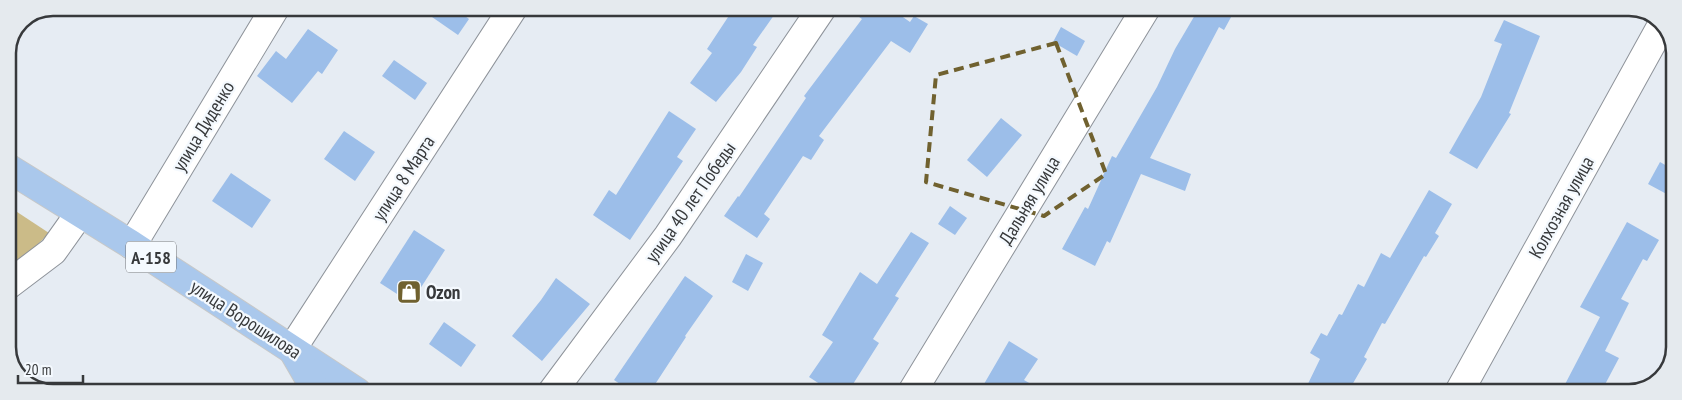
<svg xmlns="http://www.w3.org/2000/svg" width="1682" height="400" font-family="'PT Sans Narrow',sans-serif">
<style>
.green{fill:#cbbb88}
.building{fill:#9cbee9}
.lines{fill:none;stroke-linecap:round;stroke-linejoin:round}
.minor-casing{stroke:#8e939a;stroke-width:30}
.major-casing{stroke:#c7c8c8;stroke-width:30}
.minor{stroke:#fff;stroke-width:28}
.major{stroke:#aac8ec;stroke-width:28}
.marked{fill:none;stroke:#70612f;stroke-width:4;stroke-dasharray:10 6;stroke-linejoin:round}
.labels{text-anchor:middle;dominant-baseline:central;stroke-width:4.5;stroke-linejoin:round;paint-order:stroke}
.shield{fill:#f4f9fe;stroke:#707376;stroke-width:1}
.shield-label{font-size:18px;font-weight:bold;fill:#37393b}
.street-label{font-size:19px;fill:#37393b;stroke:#f4f9fe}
.poi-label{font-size:19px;font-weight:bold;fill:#37393b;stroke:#f4f9fe;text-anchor:start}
.rim{fill:none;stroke:#37393b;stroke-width:2.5}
</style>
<rect width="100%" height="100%" fill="#e6ecf3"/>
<polygon class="green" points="8,206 49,233 8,275"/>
<g class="building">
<polygon points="419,8 454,8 469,19 458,35"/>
<polygon points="734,8 779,8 753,45 757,47 741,72 716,102 690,83 712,53 707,49"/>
<polygon points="846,8 890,8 910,22 914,16 928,24 910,53 891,41 819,136 824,140 811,160 803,156 764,214 770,219 757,238 724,216 738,196 739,197 806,98 804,96 862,19"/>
<polygon points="1183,8 1236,8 1224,30 1219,27 1150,158 1191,174 1185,191 1141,174 1110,243 1107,241 1095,266 1062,249 1085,207 1088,209 1112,156 1116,158 1157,87 1175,49 1195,15"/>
<polygon points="1504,20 1540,36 1509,113 1511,114 1477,169 1449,153 1481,97 1502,44 1494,41"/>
<polygon points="1061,27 1085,41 1077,56 1053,42"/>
<polygon points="308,29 338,50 322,74 318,71 292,103 257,76 276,51 286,59"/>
<polygon points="394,60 427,83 415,100 382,76"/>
<polygon points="669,111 696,129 677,157 683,161 630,240 593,215 609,190 616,195"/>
<polygon points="1001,118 1022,135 987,177 967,160"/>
<polygon points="344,131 375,152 355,181 324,159"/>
<polygon points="1660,162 1674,170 1674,198 1648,184"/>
<polygon points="231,173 271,200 252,228 212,201"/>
<polygon points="1429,190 1452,204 1435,233 1439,236 1426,257 1424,256 1385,324 1382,323 1364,357 1367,359 1348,392 1304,392 1320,359 1310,353 1321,333 1327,336 1339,314 1342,315 1358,284 1364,287 1381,253 1390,258"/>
<polygon points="950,206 967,218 955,235 938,224"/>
<polygon points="1627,222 1659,240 1647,261 1643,259 1621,299 1629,303 1605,351 1619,358 1601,392 1561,392 1600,317 1580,307"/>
<polygon points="414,230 445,250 411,303 380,283"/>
<polygon points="911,232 929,243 895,296 899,298 873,339 879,343 848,392 832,392 809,377 833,342 822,335 860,272 877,284"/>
<polygon points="746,254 763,263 748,291 732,282"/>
<polygon points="685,276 713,296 685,336 686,337 650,392 632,392 614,380"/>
<polygon points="556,278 590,304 542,361 512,336 541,300"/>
<polygon points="444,322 476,345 461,367 429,344"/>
<polygon points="1009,341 1038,359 1024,380 1045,392 997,392 984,384"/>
</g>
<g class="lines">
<defs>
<g id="minor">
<polyline points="132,245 275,8"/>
<polyline points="8,285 53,251 80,213"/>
<polyline points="292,349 513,8"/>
<polyline points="552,392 668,236 822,8"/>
<polyline points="912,392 1146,8"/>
<polyline points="1459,392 1663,23"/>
</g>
<g id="major">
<polyline points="8,168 132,245 357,392"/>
<polyline points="295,354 317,392"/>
</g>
</defs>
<use href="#minor" class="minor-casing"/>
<use href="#major" class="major-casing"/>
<use href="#minor" class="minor"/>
<use href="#major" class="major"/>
</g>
<path class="marked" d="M1056,43L1106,174L1044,216L926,182L936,75Z"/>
<defs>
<symbol id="shop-square" viewBox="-11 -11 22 22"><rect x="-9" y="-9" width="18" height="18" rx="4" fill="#70612f" stroke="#f4f9fe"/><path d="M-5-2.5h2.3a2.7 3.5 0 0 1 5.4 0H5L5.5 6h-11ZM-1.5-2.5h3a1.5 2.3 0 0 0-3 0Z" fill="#fff"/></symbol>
</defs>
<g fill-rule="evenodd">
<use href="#shop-square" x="395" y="278" width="28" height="28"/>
</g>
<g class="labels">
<rect class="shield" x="126" y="241.5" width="50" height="31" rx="4"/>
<g class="shield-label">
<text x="151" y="257">А-158</text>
</g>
<g class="street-label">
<text transform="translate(203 126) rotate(-59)">улица Диденко</text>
<text transform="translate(403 178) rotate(-57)">улица 8 Марта</text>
<text transform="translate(1029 200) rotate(-59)">Дальняя улица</text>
<text transform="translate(690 202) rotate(-55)">улица 40 лет Победы</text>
<text transform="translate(1561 207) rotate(-61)">Колхозная улица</text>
<text transform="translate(246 319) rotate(33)">улица Ворошилова</text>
</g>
<g class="poi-label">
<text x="426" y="292">Ozon</text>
</g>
</g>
<path d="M0 0H1682V400H0ZM53 16H1629A37 37 0 0 1 1666 53V347A37 37 0 0 1 1629 384H53A37 37 0 0 1 16 347V53A37 37 0 0 1 53 16Z" fill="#e5eaee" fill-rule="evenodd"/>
<path class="rim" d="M53 16H1629A37 37 0 0 1 1666 53V347A37 37 0 0 1 1629 384H53A37 37 0 0 1 16 347V53A37 37 0 0 1 53 16Z"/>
<path d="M18 375v8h65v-8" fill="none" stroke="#37393b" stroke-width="2.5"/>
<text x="25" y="375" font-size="15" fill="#37393b" stroke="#f4f9fe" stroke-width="4" paint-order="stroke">20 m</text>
</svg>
